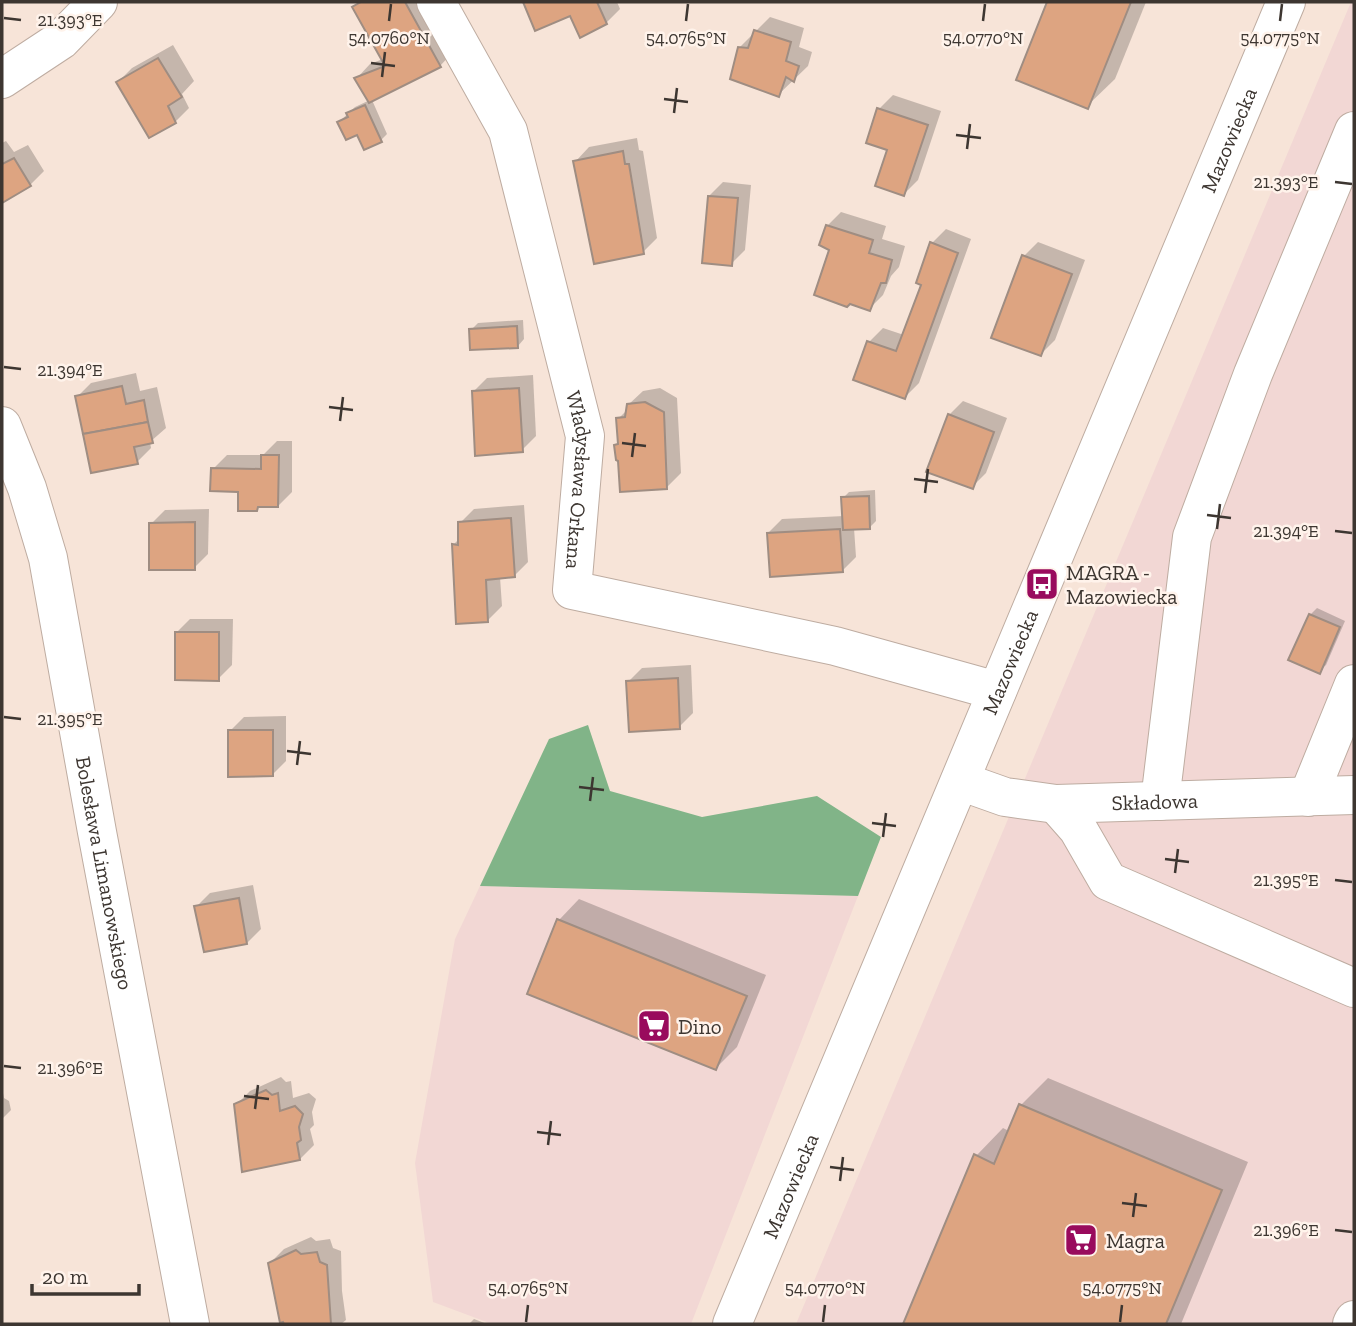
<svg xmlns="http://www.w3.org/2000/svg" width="1356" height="1326" font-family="'Zilla Slab',serif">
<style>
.commercial{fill:#f2d7d4}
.forest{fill:#81b488}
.shadow{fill:#0003}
.building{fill:#dda481;stroke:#9f8d82;stroke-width:2}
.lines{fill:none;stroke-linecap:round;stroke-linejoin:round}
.minor-casing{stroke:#beaca1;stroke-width:40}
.major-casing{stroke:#beaca1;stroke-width:40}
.minor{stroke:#fff;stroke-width:38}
.major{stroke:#fff;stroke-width:38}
.ticks{fill:none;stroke:#3d3631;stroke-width:2.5}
.labels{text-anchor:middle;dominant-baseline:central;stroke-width:5;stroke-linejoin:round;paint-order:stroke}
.street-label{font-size:21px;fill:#3d3631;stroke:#fff3eb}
.poi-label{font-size:21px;fill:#3d3631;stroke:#fff3eb;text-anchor:start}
.ticks-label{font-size:18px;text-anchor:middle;fill:#3d3631;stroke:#fff3eb;stroke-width:5;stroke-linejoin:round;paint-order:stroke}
</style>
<rect width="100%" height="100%" fill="#f7e4d8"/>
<g class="commercial">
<polygon points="1351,2 1354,2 1354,1324 796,1324"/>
<polygon points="480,886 858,896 691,1324 492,1324 433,1302 415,1163 455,939"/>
</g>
<polygon class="forest" points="588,725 610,791 702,817 817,796 881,837 858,896 480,886 549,739"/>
<g class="shadow">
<polygon points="359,2 426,2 453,52 440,66 372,100 387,134 381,140 358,133 339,122 355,107 370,100 357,78 370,64 383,59 354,7"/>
<polygon points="524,2 617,2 620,9 606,23 571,14 536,29"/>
<polygon points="1049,2 1146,2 1115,79 1087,106 1018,79"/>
<polygon points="770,17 804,28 799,47 812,52 808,66 778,95 739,48"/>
<polygon points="173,45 194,81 182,94 189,108 175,122 118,82 132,68"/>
<polygon points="893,95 941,111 918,180 904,194 879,109"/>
<polygon points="637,138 639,150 643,151 657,238 643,252 575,162 589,147"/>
<polygon points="6,141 14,152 28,145 44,171 30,185 2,200 2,143"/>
<polygon points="723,182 751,185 745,250 731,264 709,196"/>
<polygon points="841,212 886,226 882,239 905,246 899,267 891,276 883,295 869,309 831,249 827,226"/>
<polygon points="946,229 971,239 919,383 905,397 855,379 869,342 883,328 904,335 923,284 932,243"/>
<polygon points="1038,242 1085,260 1055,340 1041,354 1024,256"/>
<polygon points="523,320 524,339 518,346 471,330 478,323"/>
<polygon points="136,373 140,391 157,387 166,428 150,442 151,448 137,462 77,397 91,383"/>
<polygon points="533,375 536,436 522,450 473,392 487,378"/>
<polygon points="660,388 677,398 681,473 667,487 620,459 616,446 619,442 618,419 628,409 628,405 643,391"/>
<polygon points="963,401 1007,418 986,473 972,487 949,415"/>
<polygon points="277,441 292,441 292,492 278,506 260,505 257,509 240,490 213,469 227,455 263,455"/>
<polygon points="875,490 876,521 870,527 854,528 856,557 842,571 768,533 782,519 844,516 843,498 849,492"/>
<polygon points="524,505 528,562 514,576 500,577 502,606 488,620 453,545 460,538 460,523 474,509"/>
<polygon points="209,509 208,554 194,568 151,524 165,510"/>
<polygon points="1317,608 1345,621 1326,665 1319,671 1310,615"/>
<polygon points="190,619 233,619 232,665 218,679 176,633"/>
<polygon points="691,665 693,713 679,727 628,682 642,668"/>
<polygon points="286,716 286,761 272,775 230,731 244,717"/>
<polygon points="253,885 261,929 247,943 196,907 210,893"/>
<polygon points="579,899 766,975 737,1047 716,1068 559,920"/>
<polygon points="281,1077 286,1082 291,1081 293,1098 309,1093 316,1099 312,1112 314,1125 310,1129 314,1145 300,1159 236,1105 250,1091"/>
<polygon points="1048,1078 1248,1162 1181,1324 905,1324 976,1156 1003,1128 1009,1131 1021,1105"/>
<polygon points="2,1088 4,1098 9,1101 11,1110 2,1119"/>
<polygon points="311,1237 316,1241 330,1239 333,1248 341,1251 342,1291 346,1320 341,1324 286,1324 270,1263 284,1249"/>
<polygon points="474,1319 487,1324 469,1324"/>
</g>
<g class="building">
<polygon points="361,2 405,2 441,67 369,103 354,78 385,66 352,7"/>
<polygon points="523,2 597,2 607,24 580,38 570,16 535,31"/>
<polygon points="1047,2 1131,2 1088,109 1016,80"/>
<polygon points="754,30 791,42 786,61 799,66 794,82 786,77 779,97 730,79 738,47 748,48"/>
<polygon points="158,58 182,97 168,106 176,123 149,138 116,82"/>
<polygon points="365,105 382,142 364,150 357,135 346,140 337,122 348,117 346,113"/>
<polygon points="877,108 928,125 904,196 875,186 887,150 866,143"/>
<polygon points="623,151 625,164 629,164 644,254 594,264 573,161"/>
<polygon points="14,158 31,186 2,203 2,164"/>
<polygon points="708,196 738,198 732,266 702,263"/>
<polygon points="826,225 873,240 869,253 892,260 886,283 881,283 870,311 850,304 847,307 814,295 829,250 819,245"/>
<polygon points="930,242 958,253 905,399 853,380 867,341 896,351 921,285 916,283"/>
<polygon points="1022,255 1072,274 1041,356 991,338"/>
<polygon points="517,326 518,348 470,350 469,329"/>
<polygon points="122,386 126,404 144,400 148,422 83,434 75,396"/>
<polygon points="519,388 523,452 475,456 472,391"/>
<polygon points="645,402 664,412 667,489 620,492 618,461 616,460 614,445 618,444 616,418 625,417 627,404"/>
<polygon points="948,414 994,432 973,489 926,472"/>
<polygon points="148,422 153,443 134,447 138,464 91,473 83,434"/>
<polygon points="261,455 279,455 278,507 258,507 257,511 238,511 238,492 210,491 211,468 261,469"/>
<polygon points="869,496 870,529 843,530 841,497"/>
<polygon points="511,518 515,577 486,580 488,622 456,624 452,544 458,545 458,522"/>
<polygon points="195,522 195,570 149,570 149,523"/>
<polygon points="840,529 843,572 770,577 767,533"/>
<polygon points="1309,614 1340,627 1320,674 1288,660"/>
<polygon points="175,632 219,632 219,681 175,680"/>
<polygon points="678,678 680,729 629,732 626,681"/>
<polygon points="228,730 273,730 273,776 228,777"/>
<polygon points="239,898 247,944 204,952 194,906"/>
<polygon points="557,919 747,996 716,1070 527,994"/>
<polygon points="266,1090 272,1095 278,1093 280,1111 295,1106 303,1114 299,1127 301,1140 297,1143 300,1160 242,1172 234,1104"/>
<polygon points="1019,1104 1222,1190 1166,1324 903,1324 974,1154 994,1164"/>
<polygon points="296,1250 301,1254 317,1252 320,1262 327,1265 331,1324 284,1324 283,1322 280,1323 268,1263"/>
</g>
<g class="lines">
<defs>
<g id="minor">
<path id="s1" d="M436,2L508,131L585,436L572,590L835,646L997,691"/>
<polyline points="2,79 61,40 98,2"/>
<path id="s2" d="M2,426L27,488L48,558L97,832L190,1324"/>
<path id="s3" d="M960,781L1005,797L1056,804L1354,795"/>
<polyline points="1308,797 1354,684"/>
<polyline points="1160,801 1192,537 1253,374 1354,131"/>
<polyline points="1056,804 1078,829 1108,881 1354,988"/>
<polyline points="1352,1324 1354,1320"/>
</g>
<g id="major">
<path id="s4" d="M732,1324L1286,2"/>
</g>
</defs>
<use href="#minor" class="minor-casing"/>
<use href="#major" class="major-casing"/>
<use href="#minor" class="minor"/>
<use href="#major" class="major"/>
</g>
<path class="ticks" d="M4,18L21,20M389,21L391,4M686,21L688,4M983,21L985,4M1280,21L1282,4M371,63L395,66M382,77L385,52M664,99L688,102M674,113L677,88M956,135L981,138M967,149L970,124M1335,182L1352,184M4,367L21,369M329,407L353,410M340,421L343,397M622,443L646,446M632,457L635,433M914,479L938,482M925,493L928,469M1207,515L1231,518M1217,529L1220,504M1335,531L1352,533M4,717L21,719M287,751L311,754M297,765L300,741M579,787L604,790M590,801L593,777M872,823L896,826M883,837L886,813M1165,859L1189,862M1175,873L1178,849M1335,880L1352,882M4,1066L21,1068M244,1096L269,1099M255,1109L258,1085M537,1132L561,1135M548,1145L551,1121M830,1167L854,1170M840,1181L843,1157M1122,1203L1147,1206M1133,1217L1136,1193M1335,1230L1352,1232M526,1322L528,1305M823,1322L825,1305M1120,1322L1122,1305"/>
<defs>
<symbol id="bus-square" viewBox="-11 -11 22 22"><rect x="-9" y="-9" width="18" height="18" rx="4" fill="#990b5d" stroke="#fff3eb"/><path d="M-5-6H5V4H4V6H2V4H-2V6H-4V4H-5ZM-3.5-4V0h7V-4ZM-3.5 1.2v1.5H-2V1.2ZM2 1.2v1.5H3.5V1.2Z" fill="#fff"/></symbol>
<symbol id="supermarket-square" viewBox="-11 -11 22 22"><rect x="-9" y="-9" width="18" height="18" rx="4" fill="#990b5d" stroke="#fff3eb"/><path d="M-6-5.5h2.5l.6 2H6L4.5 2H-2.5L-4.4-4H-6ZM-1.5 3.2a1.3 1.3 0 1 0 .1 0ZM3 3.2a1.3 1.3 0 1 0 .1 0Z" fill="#fff"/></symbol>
</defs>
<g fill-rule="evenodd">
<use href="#bus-square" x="1023" y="565" width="38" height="38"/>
<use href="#supermarket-square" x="635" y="1007" width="38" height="38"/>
<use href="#supermarket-square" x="1062" y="1221" width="38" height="38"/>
</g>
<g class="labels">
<g class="street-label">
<text stroke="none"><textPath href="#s4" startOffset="1284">Mazowiecka</textPath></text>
<text stroke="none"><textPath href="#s1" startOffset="506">Władysława Orkana</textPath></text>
<text stroke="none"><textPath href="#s4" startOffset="718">Mazowiecka</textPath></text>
<text stroke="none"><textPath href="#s3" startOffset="198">Składowa</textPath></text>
<text stroke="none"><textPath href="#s2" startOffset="460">Bolesława Limanowskiego</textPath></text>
<text stroke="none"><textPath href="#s4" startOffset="150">Mazowiecka</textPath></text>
</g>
<g class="poi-label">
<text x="1066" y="572">MAGRA -<tspan x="1066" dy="24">Mazowiecka</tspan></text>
<text x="678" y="1026">Dino</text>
<text x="1106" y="1240">Magra</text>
</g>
</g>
<g class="ticks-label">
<text x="70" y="26">21.393°E</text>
<text x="389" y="44">54.0760°N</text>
<text x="686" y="44">54.0765°N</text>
<text x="983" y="44">54.0770°N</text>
<text x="1280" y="44">54.0775°N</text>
<text x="1286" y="188">21.393°E</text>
<text x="70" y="376">21.394°E</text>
<text x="1286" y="537">21.394°E</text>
<text x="70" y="725">21.395°E</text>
<text x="1286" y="886">21.395°E</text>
<text x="70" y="1074">21.396°E</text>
<text x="1286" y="1236">21.396°E</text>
<text x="528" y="1294">54.0765°N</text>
<text x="825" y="1294">54.0770°N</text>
<text x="1122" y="1294">54.0775°N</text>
</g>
<rect width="1356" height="1326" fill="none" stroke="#3d3631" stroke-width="7"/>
<path d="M32 1284v10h107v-10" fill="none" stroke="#3d3631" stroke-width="3.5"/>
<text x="42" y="1284" font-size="21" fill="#3d3631" stroke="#fff3eb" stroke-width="5" paint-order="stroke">20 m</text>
</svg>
